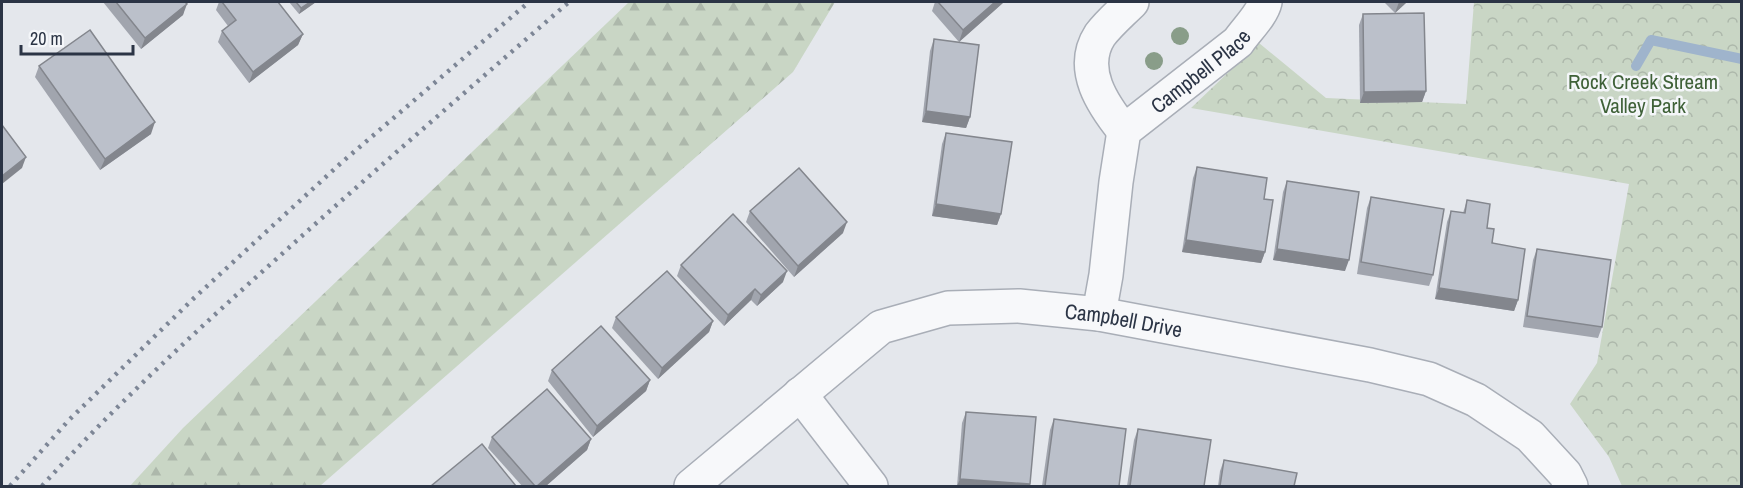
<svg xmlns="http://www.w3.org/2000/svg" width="1743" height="488" font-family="'Archivo Narrow',sans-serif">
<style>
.forest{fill:url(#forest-firs)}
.park{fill:url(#park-crowns)}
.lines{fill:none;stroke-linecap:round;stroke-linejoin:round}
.stream{stroke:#9fb4cc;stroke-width:10}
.minor-casing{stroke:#a9aeb7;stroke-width:36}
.minor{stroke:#f7f8fa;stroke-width:33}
.rail{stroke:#7d8696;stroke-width:4.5;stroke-dasharray:3 6;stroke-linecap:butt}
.tree{fill:#899d89}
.wall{fill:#a1a5ae}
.shaded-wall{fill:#83868d}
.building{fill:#bbc0ca;stroke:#83868d;stroke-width:1.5}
.labels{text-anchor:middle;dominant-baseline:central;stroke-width:5;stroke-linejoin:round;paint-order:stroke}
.street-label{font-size:21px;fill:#2b3445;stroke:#f4f6f9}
.park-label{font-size:21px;fill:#3f6138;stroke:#f4f6f9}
</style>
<defs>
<pattern id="forest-firs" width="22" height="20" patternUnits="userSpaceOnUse" patternTransform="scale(1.5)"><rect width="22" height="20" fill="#c9d6c5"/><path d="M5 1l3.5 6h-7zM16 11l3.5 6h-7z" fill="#adb8ab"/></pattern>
<pattern id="park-crowns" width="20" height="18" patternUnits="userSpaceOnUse" patternTransform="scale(1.5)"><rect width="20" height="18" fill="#c9d6c5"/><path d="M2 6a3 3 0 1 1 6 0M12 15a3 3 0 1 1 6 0" fill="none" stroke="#adb8ab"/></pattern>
</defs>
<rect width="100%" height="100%" fill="#e4e7ec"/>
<polygon class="forest" points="629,2 835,2 793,72 320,486 130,486 183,428"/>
<polygon class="park" points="1474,2 1741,2 1741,486 1622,486 1609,457 1570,404 1597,363 1629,184 1191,108 1259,43 1326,98 1466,104"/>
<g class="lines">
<polyline class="stream" points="1636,66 1651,40 1742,59"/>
<defs>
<g id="minor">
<path d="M1124,131C1103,105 1078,69 1100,35C1109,23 1122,12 1132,2"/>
<path id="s1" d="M1099,314L1106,275L1116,182L1124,131L1238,42C1247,29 1262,15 1265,2"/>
<polyline points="800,394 871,486"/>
<path id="s2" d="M691,486L881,327L948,308L1019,306L1099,314L1370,365L1429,379L1476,400L1530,436L1565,474L1571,486"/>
</g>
</defs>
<use href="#minor" class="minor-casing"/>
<use href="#minor" class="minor"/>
<g class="rail">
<polyline points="10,486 69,420 193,299 341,163 529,2"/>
<path d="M42,486C120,400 206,322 293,244C384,162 477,82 569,2"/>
</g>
</g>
<g class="tree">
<circle cx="1180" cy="36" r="9"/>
<circle cx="1154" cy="61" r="9"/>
</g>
<g class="wall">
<polygon points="103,2 185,2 183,15 141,49"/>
<polygon points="219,2 278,2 303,34 298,45 249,83 218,42 222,31 228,26 216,10"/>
<polygon points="289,2 316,2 299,14"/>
<polygon points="935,2 1004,2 959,42 932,11"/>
<polygon points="1384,2 1407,2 1395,13"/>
<polygon points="1363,14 1426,91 1422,102 1360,103 1359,25"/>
<polygon points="934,39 970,117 966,128 922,122 930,51"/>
<polygon points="39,66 151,134 100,170 35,77"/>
<polygon points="946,133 1001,214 997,225 932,216 942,144"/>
<polygon points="1197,167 1264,199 1265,252 1261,263 1182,252 1193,178"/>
<polygon points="1287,181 1345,271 1273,260 1283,192"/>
<polygon points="1371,197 1433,275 1429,286 1357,274 1367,208"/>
<polygon points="1467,200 1487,228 1518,300 1514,311 1435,299 1447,222 1451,211 1463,213"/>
<polygon points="750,211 843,233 794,277 746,222"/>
<polygon points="1537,249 1602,327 1598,338 1523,327 1533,260"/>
<polygon points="681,265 783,282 757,306 751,300 724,326 677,276"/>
<polygon points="616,317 713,321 709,332 658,379 612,328"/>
<polygon points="552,370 650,380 646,391 593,437 548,381"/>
<polygon points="966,412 1030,486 957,486 962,423"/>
<polygon points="1054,419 1119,486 1042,486 1050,430"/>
<polygon points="1138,429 1204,486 1127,486 1134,440"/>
<polygon points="492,437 591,439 587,450 546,486 522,486 488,448"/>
<polygon points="1224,460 1294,486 1218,486 1220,471"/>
</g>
<g class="shaded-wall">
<polygon points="310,2 316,2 299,14 301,8"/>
<polygon points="995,2 1004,2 959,42 963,30"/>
<polygon points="1399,2 1407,2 1395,13"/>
<polygon points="187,4 183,15 141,49 145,38"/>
<polygon points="303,34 298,45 249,83 253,72"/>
<polygon points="1426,91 1422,102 1360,103 1364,92"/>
<polygon points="926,111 970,117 966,128 922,122"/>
<polygon points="155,122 151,134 100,170 105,159"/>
<polygon points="26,157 22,168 2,184 2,176"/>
<polygon points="936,204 1001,214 997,225 932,216"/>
<polygon points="847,222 843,233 794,277 798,266"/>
<polygon points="1186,240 1265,252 1261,263 1182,252"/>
<polygon points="1277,249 1349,260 1345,271 1273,260"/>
<polygon points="787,271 783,282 757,306 761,295"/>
<polygon points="1439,288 1518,300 1514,311 1435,299"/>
<polygon points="755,289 751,300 724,326 728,315"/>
<polygon points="713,321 709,332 658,379 662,368"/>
<polygon points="650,380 646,391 593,437 597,426"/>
<polygon points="591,439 587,450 546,486 537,486"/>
<polygon points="960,479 1030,484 1030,486 957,486"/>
</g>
<g class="building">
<polygon points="116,2 185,2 187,4 145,38"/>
<polygon points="222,2 278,2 303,34 253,72 222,31 236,20"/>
<polygon points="296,2 310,2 301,8"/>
<polygon points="938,2 995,2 963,30"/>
<polygon points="1424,13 1426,91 1364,92 1363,14"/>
<polygon points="90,30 155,122 105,159 39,66"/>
<polygon points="934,39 979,45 970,117 926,111"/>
<polygon points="2,125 26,157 2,176"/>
<polygon points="946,133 1012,142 1001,214 936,204"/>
<polygon points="1197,167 1267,178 1264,199 1273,200 1265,252 1186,240"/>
<polygon points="799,168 847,222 798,266 750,211"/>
<polygon points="1287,181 1359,192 1349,260 1277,249"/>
<polygon points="1371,197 1444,209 1433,275 1361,262"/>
<polygon points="1467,200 1490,204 1487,228 1494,229 1492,243 1525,249 1518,300 1439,288 1451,211 1465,213"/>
<polygon points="733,214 787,271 761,295 755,289 728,315 681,265"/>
<polygon points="1537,249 1611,260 1602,327 1527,316"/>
<polygon points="667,271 713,321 662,368 616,317"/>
<polygon points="601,326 650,380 597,426 552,370"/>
<polygon points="547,389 591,439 537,486 535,486 492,437"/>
<polygon points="966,412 1036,417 1030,484 960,479"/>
<polygon points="1054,419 1126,429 1119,486 1045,486"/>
<polygon points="1138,429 1211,440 1204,486 1130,486"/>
<polygon points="482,444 516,486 431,486"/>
<polygon points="1224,460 1297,473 1294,486 1220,486"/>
</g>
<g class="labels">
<g class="street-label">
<text stroke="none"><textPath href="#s1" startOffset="282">Campbell Place</textPath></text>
<text stroke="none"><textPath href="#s2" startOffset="494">Campbell Drive</textPath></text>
</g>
<g class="park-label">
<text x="1643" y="81">Rock Creek Stream<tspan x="1643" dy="24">Valley Park</tspan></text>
</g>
</g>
<rect width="1743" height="488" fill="none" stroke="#2b3445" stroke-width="6"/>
<path d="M21 45v9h112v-9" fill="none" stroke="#2b3445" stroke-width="3"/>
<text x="30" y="45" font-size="18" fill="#2b3445" stroke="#f4f6f9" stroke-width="4.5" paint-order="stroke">20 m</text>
</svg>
